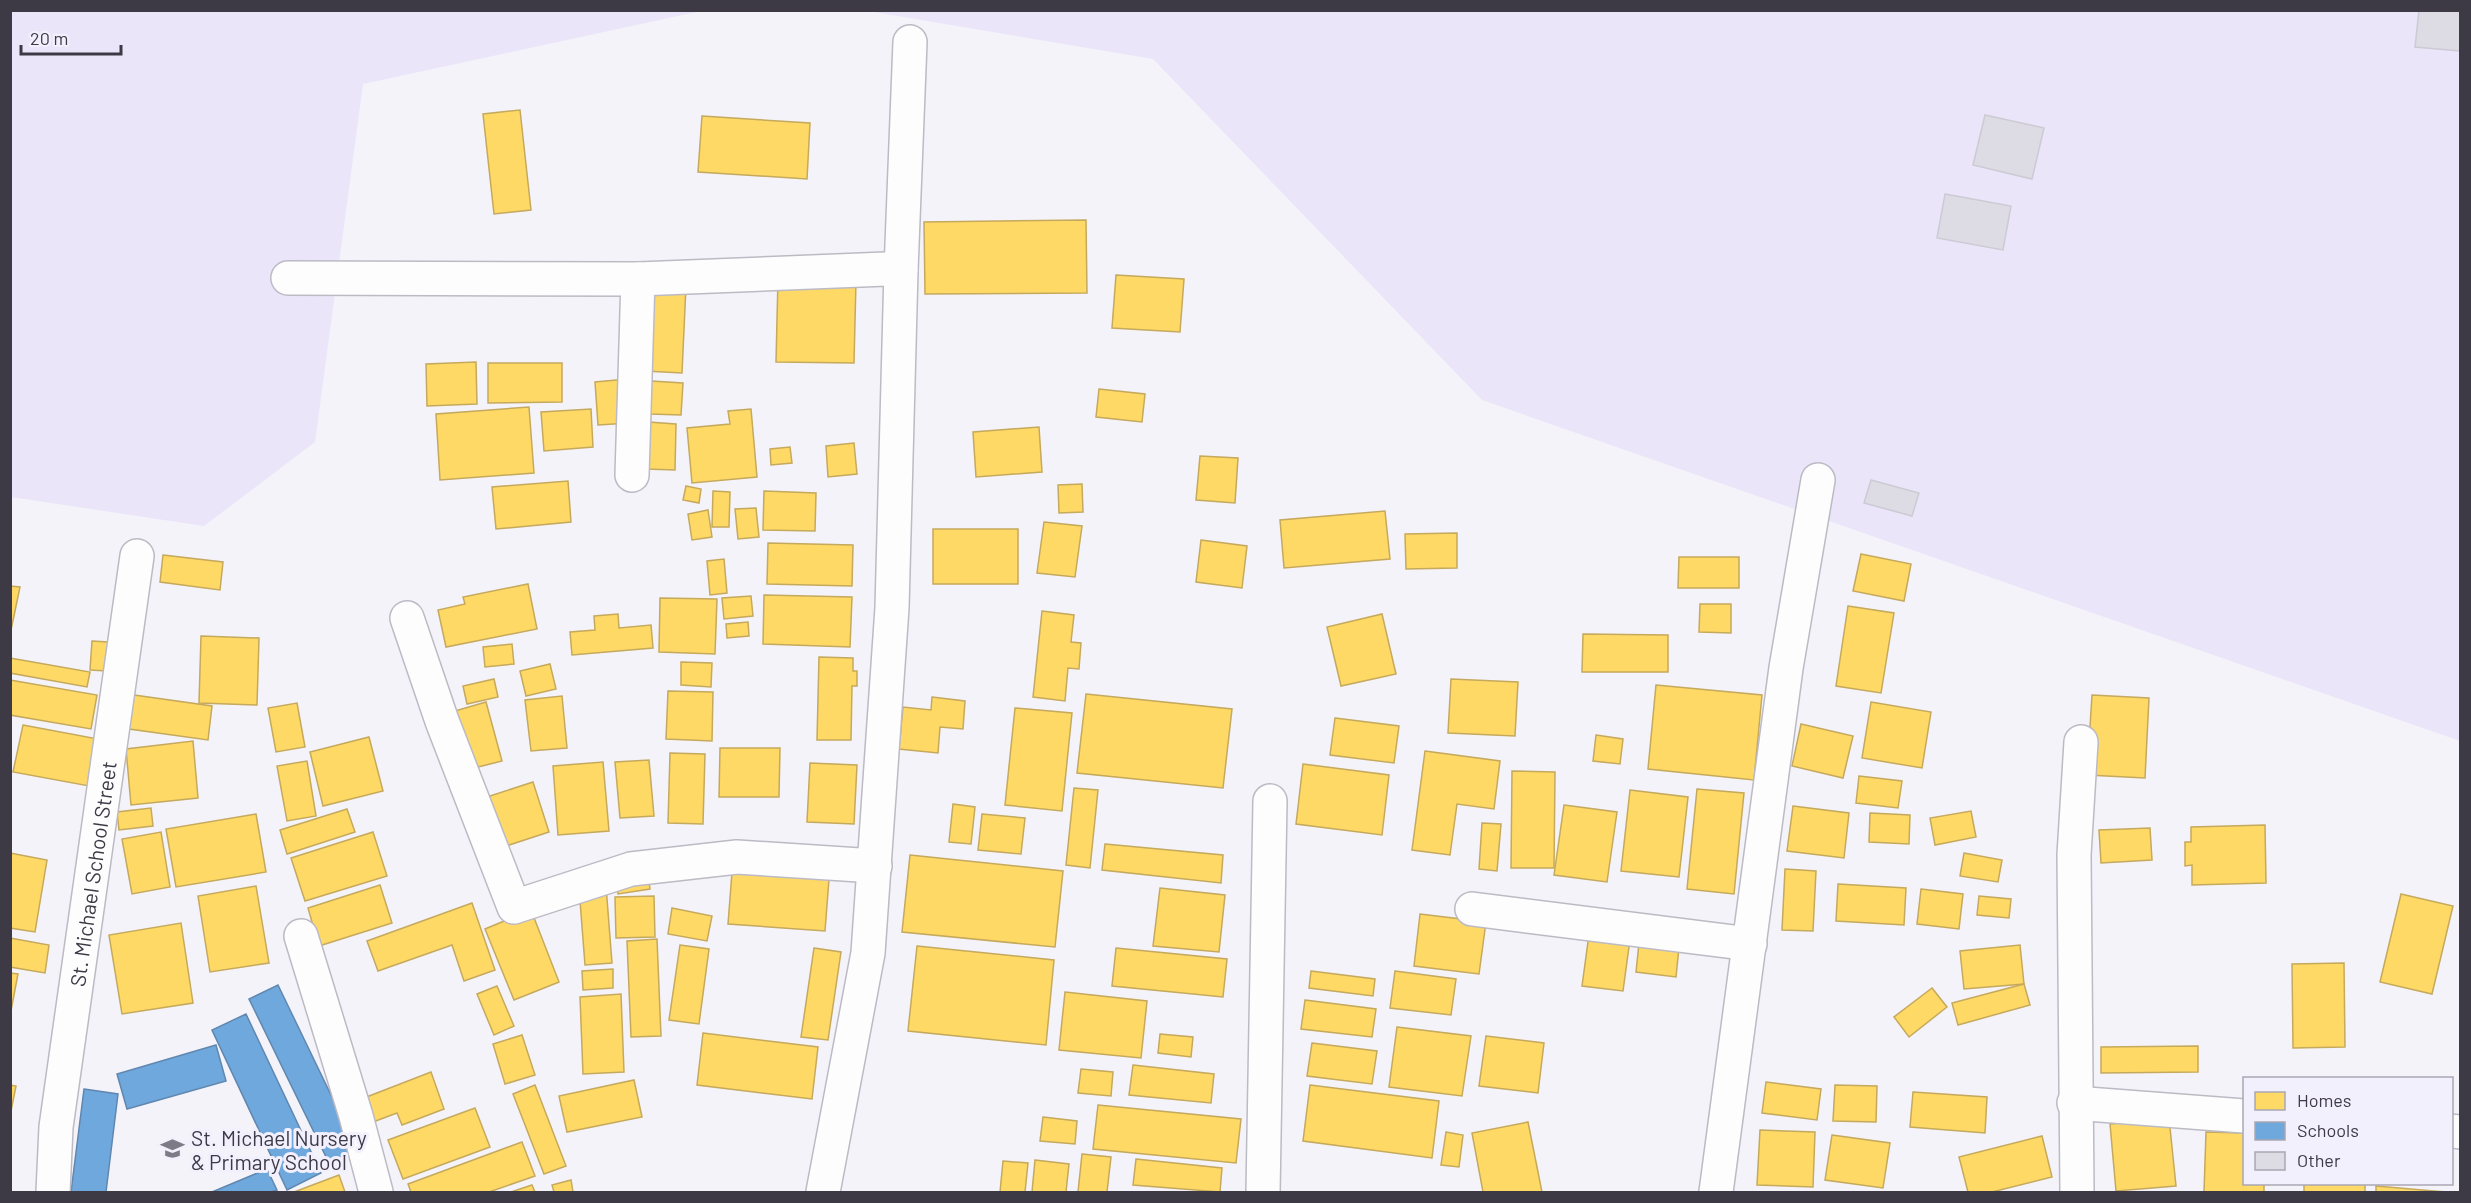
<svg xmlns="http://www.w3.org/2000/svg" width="2471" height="1203" font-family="Barlow,sans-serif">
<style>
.green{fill:#eae5f9}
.homes{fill:#ffd966;stroke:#c5a95c;stroke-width:1.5}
.schools{fill:#6fa8dc;stroke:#6087af;stroke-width:1.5}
.building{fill:#dddbe4;stroke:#cccad4;stroke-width:1.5}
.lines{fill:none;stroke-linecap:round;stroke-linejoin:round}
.minor-casing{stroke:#bcbac3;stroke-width:36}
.minor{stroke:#fdfdfe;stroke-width:33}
.labels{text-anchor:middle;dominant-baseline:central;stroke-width:6;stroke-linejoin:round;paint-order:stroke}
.street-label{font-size:21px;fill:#3d3a46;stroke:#f3f0fd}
.poi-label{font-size:21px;fill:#3d3a46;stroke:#f3f0fd;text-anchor:start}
</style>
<rect width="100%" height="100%" fill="#f4f3fa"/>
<g class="green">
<polygon points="10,11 701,11 363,84 315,442 204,526 11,497"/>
<polygon points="868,11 2460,11 2460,741 1482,400 1153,59"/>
</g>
<g class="homes">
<polygon points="520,110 531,210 494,214 483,114"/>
<polygon points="702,116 810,123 807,179 698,172"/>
<polygon points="1086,220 1087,293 925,294 924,222"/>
<polygon points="1116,275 1184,279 1180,332 1112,328"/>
<polygon points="778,279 856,281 854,363 776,362"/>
<polygon points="650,285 686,286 682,373 645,371"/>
<polygon points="476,362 477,404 427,406 426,364"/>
<polygon points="488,363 562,363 562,402 488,403"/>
<polygon points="627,379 630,423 598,425 595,382"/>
<polygon points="651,381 683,383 681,415 650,414"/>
<polygon points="1099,389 1145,394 1142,422 1096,417"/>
<polygon points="529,407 534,473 440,480 436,414"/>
<polygon points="591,409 593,447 544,451 541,412"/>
<polygon points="751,409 757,477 692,483 687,428 730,424 728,411"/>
<polygon points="648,422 676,424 675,470 646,469"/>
<polygon points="1039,427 1042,472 976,477 973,432"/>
<polygon points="854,443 857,474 828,477 826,446"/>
<polygon points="790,447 792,463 771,465 770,449"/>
<polygon points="1200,456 1238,458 1235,503 1196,500"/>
<polygon points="568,481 571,522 496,529 492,487"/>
<polygon points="1082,484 1083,512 1059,513 1058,485"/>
<polygon points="686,486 701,489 699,503 683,500"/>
<polygon points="713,491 730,492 729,527 712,527"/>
<polygon points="764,491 816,493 815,531 763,530"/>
<polygon points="756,508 759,537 738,539 735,509"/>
<polygon points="708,510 712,537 692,540 688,514"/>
<polygon points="1385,511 1390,559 1284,568 1280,520"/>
<polygon points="1044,522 1082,526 1075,577 1037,573"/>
<rect x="933" y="529" width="85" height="55"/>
<polygon points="1457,533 1457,568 1406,569 1405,534"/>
<polygon points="1201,540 1247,546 1242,588 1196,582"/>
<polygon points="768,543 853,545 852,586 767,584"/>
<polygon points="1861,554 1911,564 1904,601 1853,591"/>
<polygon points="163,555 223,562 220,590 160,582"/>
<polygon points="1679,557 1739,557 1739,588 1678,588"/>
<polygon points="724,559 727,593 710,595 707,561"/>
<polygon points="528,584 537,629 446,647 438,610 465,604 463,597"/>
<polygon points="10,586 20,587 10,635"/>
<polygon points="764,595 852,597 850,647 763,644"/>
<polygon points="751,596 753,616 724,619 722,598"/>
<polygon points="660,598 717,599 715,654 659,652"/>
<polygon points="1700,604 1731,604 1731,633 1699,632"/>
<polygon points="1848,606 1894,613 1881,693 1836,686"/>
<polygon points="1042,611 1074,615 1071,642 1081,643 1079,669 1068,668 1065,701 1033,697"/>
<polygon points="618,614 619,628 651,625 653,648 572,655 570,632 595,630 594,616"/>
<polygon points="1382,614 1396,674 1341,686 1327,627"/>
<polygon points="748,622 749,636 727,638 726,624"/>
<polygon points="1583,634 1668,635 1668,672 1582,672"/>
<polygon points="201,636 259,638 257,705 199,703"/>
<polygon points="92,641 108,642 107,671 90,670"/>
<polygon points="512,644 514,664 485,667 483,647"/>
<polygon points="819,657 853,658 853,671 857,671 857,686 852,686 851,740 817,740"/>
<polygon points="10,658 90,672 87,687 10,673"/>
<polygon points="681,662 712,663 711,687 681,685"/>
<polygon points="550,664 556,689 526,696 520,671"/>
<polygon points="494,679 498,697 467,704 463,686"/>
<polygon points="1451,679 1518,682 1515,736 1448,733"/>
<polygon points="10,680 97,695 91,729 10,715"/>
<polygon points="1656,685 1762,695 1754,780 1648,769"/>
<polygon points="668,691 713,692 712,741 666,739"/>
<polygon points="127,694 212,706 208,740 122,728"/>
<polygon points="1086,694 1232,709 1223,788 1077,773"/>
<polygon points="2092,695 2149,698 2145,778 2087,775"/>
<polygon points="562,696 567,748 531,751 525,700"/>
<polygon points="932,697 965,701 963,729 940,727 938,753 899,749 903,707 931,710"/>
<polygon points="486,702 502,761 470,769 455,711"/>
<polygon points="1871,702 1931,712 1922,768 1862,758"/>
<polygon points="297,703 305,747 276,752 268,708"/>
<polygon points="1015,708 1072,713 1062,811 1005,805"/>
<polygon points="1335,718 1399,726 1394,763 1330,755"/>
<polygon points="1801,724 1853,736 1843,778 1792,766"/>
<polygon points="23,725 98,739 89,786 13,772"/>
<polygon points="1596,735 1623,739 1620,764 1593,761"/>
<polygon points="369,737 383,791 323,806 310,752"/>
<polygon points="193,741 198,798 131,805 126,749"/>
<polygon points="720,748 780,748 779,797 719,797"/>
<polygon points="1425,751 1500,761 1494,809 1457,804 1450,855 1412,850"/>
<polygon points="670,753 705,754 703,824 668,823"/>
<polygon points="649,760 654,816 620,818 615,762"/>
<polygon points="307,761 316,816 287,821 277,766"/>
<polygon points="603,762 609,831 558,835 553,766"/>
<polygon points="810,763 857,765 854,824 807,822"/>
<polygon points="1303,764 1389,775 1382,835 1296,824"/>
<polygon points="1512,771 1555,772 1554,868 1511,868"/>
<polygon points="1859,776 1902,781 1898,808 1856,803"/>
<polygon points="533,782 549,832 503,847 487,797"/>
<polygon points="1074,788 1098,790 1090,868 1066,865"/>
<polygon points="1697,789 1744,793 1734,894 1687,889"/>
<polygon points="1630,790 1688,797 1679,877 1621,871"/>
<polygon points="953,804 975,807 971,844 949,842"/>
<polygon points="1564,805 1617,812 1607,882 1554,875"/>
<polygon points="1793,806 1849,813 1844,858 1787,851"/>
<polygon points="151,808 153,826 119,830 117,812"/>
<polygon points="347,809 355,832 287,854 280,830"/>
<polygon points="1971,811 1976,837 1935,845 1930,818"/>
<polygon points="1870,813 1910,815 1909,844 1869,842"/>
<polygon points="256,814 266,872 176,887 166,829"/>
<polygon points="982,814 1025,818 1021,854 978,850"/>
<polygon points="1482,823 1501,824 1497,871 1479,869"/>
<polygon points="2265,825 2266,883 2192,885 2192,865 2185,866 2185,842 2191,842 2191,827"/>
<polygon points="2150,828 2152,860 2101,863 2099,830"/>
<polygon points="161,832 170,887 132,894 122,839"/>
<polygon points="373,832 387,876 305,901 291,858"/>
<polygon points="1105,844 1223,855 1221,883 1102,870"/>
<polygon points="10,853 47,860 35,932 10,928"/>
<polygon points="1964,853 2002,860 1998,882 1960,876"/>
<polygon points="910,855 1063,871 1055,947 902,932"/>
<polygon points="1785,869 1816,871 1813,931 1782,930"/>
<polygon points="732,872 829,879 825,931 728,924"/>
<polygon points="648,873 650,889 618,894 616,878"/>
<polygon points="1838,884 1906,888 1904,925 1836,921"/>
<polygon points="380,885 392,923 319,946 308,908"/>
<polygon points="256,886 269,963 210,972 198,896"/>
<polygon points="606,886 612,963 585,965 579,888"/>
<polygon points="1160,888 1225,895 1219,952 1153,946"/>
<polygon points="1921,889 1963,894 1959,929 1917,924"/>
<polygon points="2401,894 2453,906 2432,994 2380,982"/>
<polygon points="654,896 655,937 616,938 615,897"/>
<polygon points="1979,896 2011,899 2009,918 1977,915"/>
<polygon points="472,903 495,970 464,981 452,945 378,971 367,941"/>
<polygon points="672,908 712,916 707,941 668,934"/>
<polygon points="531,910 559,982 514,1000 485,929"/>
<polygon points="1420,914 1486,922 1479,974 1414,966"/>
<polygon points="181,923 193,1003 122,1014 109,935"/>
<polygon points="1590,927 1631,932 1623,991 1582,986"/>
<polygon points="10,938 49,945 45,973 10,967"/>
<polygon points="657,939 661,1036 631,1037 627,941"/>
<polygon points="1639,943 1679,947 1676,977 1636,972"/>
<polygon points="680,945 709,949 699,1024 669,1020"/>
<polygon points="2020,945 2024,984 1964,989 1960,951"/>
<polygon points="917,946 1054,960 1046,1045 908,1031"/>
<polygon points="814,948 841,952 828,1040 801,1037"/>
<polygon points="1116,948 1227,959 1223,997 1112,986"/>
<polygon points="2344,963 2345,1047 2293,1048 2292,964"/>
<polygon points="613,969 613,988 583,990 582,971"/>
<polygon points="1311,971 1375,979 1373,996 1309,988"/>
<polygon points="1395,971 1456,979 1451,1015 1390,1008"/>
<polygon points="10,973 18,974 10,1016"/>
<polygon points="2024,984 2030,1005 1958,1025 1952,1003"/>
<polygon points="497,986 514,1026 494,1035 477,994"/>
<polygon points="1932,988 1947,1007 1909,1037 1894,1017"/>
<polygon points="1065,992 1147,1001 1141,1058 1059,1050"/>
<polygon points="621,994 624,1072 583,1074 580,997"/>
<polygon points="1305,1000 1376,1009 1372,1037 1301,1029"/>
<polygon points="1397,1027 1471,1036 1462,1096 1389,1087"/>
<polygon points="703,1033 818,1047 812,1099 697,1085"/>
<polygon points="1160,1034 1193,1037 1191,1057 1158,1053"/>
<polygon points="522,1035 535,1075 505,1084 493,1044"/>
<polygon points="1486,1036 1544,1043 1538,1093 1479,1086"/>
<polygon points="1312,1043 1377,1051 1372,1084 1307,1076"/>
<polygon points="2198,1046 2198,1072 2101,1073 2101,1047"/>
<polygon points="1133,1065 1214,1074 1211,1103 1129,1095"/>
<polygon points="1081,1069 1113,1072 1111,1096 1078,1093"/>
<polygon points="431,1072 444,1109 402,1125 397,1113 373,1122 364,1098"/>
<polygon points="634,1080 642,1117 567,1132 559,1096"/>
<polygon points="1766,1082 1821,1089 1817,1120 1762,1113"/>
<polygon points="10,1085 16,1086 10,1116"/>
<polygon points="535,1085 566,1166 544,1174 513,1094"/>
<polygon points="1310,1085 1439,1101 1432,1158 1303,1141"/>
<polygon points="1835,1085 1877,1086 1876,1122 1833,1121"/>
<polygon points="1913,1092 1987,1097 1985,1133 1910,1127"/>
<polygon points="1098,1105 1241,1119 1236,1163 1093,1149"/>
<polygon points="475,1108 490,1147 403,1179 388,1140"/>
<polygon points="1043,1117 1077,1121 1075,1144 1040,1141"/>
<polygon points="2169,1118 2176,1186 2116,1191 2110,1124"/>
<polygon points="1528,1122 1542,1192 1483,1192 1472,1133"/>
<polygon points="1760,1130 1815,1132 1813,1187 1757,1185"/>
<polygon points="1446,1132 1463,1135 1459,1167 1441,1165"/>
<polygon points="2206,1132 2244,1133 2244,1184 2264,1184 2264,1192 2204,1192"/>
<polygon points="1832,1135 1890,1143 1883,1188 1825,1180"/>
<polygon points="2042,1136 2052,1177 1992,1192 1968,1192 1959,1157"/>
<polygon points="522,1142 535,1176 489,1192 411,1192 408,1184"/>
<polygon points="1082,1154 1111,1157 1107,1192 1078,1192"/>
<polygon points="1136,1159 1222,1168 1220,1192 1133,1185"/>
<polygon points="1035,1160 1069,1164 1066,1192 1032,1192"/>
<polygon points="1003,1161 1028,1163 1025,1192 1000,1192"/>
<polygon points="339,1175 345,1192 294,1192"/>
<polygon points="571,1180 573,1192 554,1192 552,1185"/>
<rect x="2304" y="1184" width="61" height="8"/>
<polygon points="532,1185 535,1192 511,1192"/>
<polygon points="2376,1186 2446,1192 2376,1192"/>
</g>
<g class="schools">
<polygon points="278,985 357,1149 329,1163 249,999"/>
<polygon points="246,1014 321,1173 287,1190 212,1030"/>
<polygon points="216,1045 226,1081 127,1109 117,1074"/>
<polygon points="84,1089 118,1094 106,1192 71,1192"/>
<polygon points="267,1169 277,1190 271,1192 212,1192"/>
</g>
<g class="building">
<polygon points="2419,10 2460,10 2460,51 2415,47"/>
<polygon points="1985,115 2044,128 2032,179 1973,165"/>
<polygon points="1945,194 2011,206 2003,250 1937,238"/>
<polygon points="1871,480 1919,493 1912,516 1864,503"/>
</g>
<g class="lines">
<defs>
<g id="minor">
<polyline points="901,270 910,42"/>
<polyline points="288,278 638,279"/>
<polyline points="632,475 638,279 886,269 901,270 892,608 868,953 823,1192"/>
<polyline points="407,618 442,721 514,907 631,869 737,857 875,866"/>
<polyline points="1472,909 1750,944"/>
<polyline points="301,936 356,1116 376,1192"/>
<polyline points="2074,1103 2244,1116"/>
<polyline points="2452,1131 2460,1132"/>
<path id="s1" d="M53,1192L56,1127L137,556"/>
<polyline points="1263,1192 1270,801"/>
<polyline points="1716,1192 1786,668 1818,480"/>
<polyline points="2077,1192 2074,855 2081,742"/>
</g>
</defs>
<use href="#minor" class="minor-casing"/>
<use href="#minor" class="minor"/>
</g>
<defs>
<symbol id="school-bare" viewBox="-9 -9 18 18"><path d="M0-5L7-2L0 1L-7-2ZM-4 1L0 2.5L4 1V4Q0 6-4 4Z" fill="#7d7b85" stroke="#f3f0fd" stroke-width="2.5" paint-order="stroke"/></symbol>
</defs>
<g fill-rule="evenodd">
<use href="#school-bare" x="156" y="1132" width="33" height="33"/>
</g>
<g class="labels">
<g class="street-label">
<text stroke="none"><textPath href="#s1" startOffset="321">St. Michael School Street</textPath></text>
</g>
<g class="poi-label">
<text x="191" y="1137">St. Michael Nursery<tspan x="191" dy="24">&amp; Primary School</tspan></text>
</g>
</g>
<rect width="2471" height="1203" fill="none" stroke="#3d3a46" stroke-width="24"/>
<rect x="2243" y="1077" width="210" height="108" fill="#f3f0fd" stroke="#aaa7b4" stroke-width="1.5"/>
<rect x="2255" y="1092" width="30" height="18" fill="#ffd966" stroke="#aaa7b4" stroke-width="1.5"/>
<text x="2297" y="1107" font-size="18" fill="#3d3a46">Homes</text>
<rect x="2255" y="1122" width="30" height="18" fill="#6fa8dc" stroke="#aaa7b4" stroke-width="1.5"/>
<text x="2297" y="1137" font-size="18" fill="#3d3a46">Schools</text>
<rect x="2255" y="1152" width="30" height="18" fill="#dddbe4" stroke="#aaa7b4" stroke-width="1.5"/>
<text x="2297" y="1167" font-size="18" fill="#3d3a46">Other</text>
<path d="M21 45v9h100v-9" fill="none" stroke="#3d3a46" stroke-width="3"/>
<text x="30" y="45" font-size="18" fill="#3d3a46" stroke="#f3f0fd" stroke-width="4.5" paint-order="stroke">20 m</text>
</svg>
